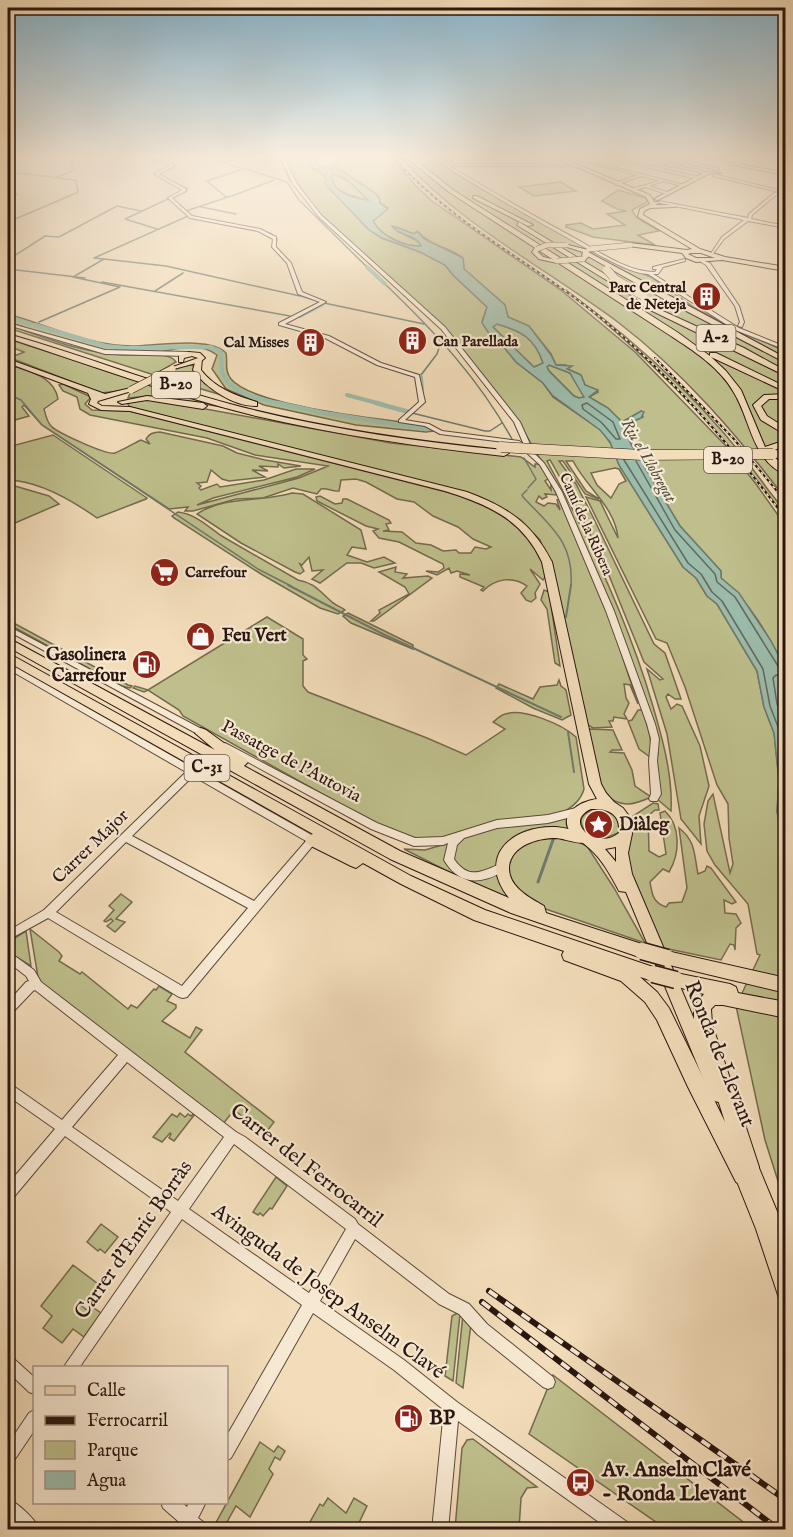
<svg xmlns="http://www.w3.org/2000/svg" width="793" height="1537" font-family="'IM FELL English',serif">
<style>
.green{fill:#bebf8c;stroke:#746a4e;stroke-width:1.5;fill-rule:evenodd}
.water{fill:#9cbcab;stroke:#6e7a6d;stroke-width:1.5;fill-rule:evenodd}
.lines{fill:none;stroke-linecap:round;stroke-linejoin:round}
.shore{stroke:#62695d;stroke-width:1.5}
.stream-far2{stroke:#6e7a6d;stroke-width:1.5}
.stream-far1{stroke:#6e7a6d;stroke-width:2}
.stream{stroke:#6e7a6d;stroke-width:3}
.canal-far1{stroke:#9cbcab;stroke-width:4}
.canal{stroke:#9cbcab;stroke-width:4.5}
.minor-casing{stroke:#5b483a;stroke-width:2}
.major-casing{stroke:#29160f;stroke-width:2}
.highway-casing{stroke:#29160f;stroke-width:2}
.minor{fill:#f7e8d2;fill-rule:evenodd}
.major{fill:#f2dcb9;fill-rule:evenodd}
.highway{fill:#f2dcb9;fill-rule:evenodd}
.rail-far1-casing{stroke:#29160f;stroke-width:2}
.rail-casing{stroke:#29160f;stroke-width:6}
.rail-far1{stroke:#f7e8d2;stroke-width:1.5;stroke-dasharray:3;stroke-linecap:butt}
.rail{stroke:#f7e8d2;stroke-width:4;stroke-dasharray:10;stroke-linecap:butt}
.major-bridge-far1-casing{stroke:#29160f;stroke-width:6;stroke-linecap:butt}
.major-bridge-casing{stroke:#29160f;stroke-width:8;stroke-linecap:butt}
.highway-bridge-far2-casing{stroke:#29160f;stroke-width:9;stroke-linecap:butt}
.highway-bridge-far1-casing{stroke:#29160f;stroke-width:11;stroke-linecap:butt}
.highway-bridge-casing{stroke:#29160f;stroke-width:19;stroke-linecap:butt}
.major-bridge-far1{stroke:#f2dcb9;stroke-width:5}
.major-bridge{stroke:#f2dcb9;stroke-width:7}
.highway-bridge-far2{stroke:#f2dcb9;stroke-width:8}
.highway-bridge-far1{stroke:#f2dcb9;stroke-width:10}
.highway-bridge{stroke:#f2dcb9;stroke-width:16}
.labels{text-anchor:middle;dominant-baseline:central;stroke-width:4.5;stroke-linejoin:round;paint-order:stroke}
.far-poi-label{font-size:15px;font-weight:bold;fill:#29160f;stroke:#f7e8d2;text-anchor:end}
.far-street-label{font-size:15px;fill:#29160f;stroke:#f7e8d2}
.shield{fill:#f7e8d2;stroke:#67554a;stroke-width:1.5}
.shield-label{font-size:16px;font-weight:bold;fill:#29160f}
.far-water-label{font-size:16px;font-style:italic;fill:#515046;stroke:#f7e8d2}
.poi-label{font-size:18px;font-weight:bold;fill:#29160f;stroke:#f7e8d2;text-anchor:start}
.street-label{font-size:18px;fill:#29160f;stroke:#f7e8d2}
.near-street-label{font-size:21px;fill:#29160f;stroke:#f7e8d2}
.near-poi-label{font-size:21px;font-weight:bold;fill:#29160f;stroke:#f7e8d2;text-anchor:start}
</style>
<rect width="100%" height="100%" fill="#f2dcb9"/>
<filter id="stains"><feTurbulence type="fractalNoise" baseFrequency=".00333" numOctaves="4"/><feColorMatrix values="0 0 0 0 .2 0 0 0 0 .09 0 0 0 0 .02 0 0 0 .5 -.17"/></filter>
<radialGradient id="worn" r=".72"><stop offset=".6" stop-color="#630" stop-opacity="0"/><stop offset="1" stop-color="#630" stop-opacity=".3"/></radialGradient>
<g class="green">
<path d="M284,158H308L311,167L323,174L332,192L341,198L365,226L382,238L420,252L445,265L453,275L487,307L482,322L492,338L503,346L516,362L543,383L553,397L602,431L611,444L619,465L683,567L696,578L707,596L717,604L757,671L764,707L774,733L779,780L777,812L786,845L785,1203L765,1140L736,1006L760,955L757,954L748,904L715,865L707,851L704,824L708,801L713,794L730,873L733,864L729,838L728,804L717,785L685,687L667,643L656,639L586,497L600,501L618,538C615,507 587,488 573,461H566L586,491L599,499L585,494L563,461H559L576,484L593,517L654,644L665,653L681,699H675L668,694L666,697L671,709L677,704L682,706L700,746L709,786L699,816L701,844L681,819L667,734L647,669L660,680L663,679L644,662L606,568L577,507L550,460L547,461C589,538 627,618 652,703C662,737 673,775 671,811L657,799L655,763L658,754L643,699L551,477L545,481L551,490V483L557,495L545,494L547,497L542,499L539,496L536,502L544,506L548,503L556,504L560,510L557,500L560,499L611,622L638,704L630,685L624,684L626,698L629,703L624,714L627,719L614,717L613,721H609L612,727L593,728L585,723L554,574L540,540L521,520L493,503L467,493L130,407L127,403L145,399L157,400L391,443L521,457L535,467V464H543L514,415L450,333L314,208L288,169ZM615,468L619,469L626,481L619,484L611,498L597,485L591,473Z"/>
<path d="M341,158H392L416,186L432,201L562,291L635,352L725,445L756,484L785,525V668C768,635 750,602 721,578V571L680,526L644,466L646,464L632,446L622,426L643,417L641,411L622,422L608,408L589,397L598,392L585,385L581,375L568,369L566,365H556L551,354L529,326L508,317L505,305L464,269L463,258C450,248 429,245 418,232L414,234L396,227L397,231L420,242L421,246C405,247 381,236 373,221L388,208L380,203V199L375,193L335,166Z"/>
<path d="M401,158H434L453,172L527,215L611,261L651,277L695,308L731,327L785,351V498C737,435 683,372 619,323C547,269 462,226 401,158Z"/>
<path d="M331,173C346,178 358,187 368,200L367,201L370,203L373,212L363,218L353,211L342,196L366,200C350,195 331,193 331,173Z"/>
<polygon points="561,182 576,191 534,196 519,187"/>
<polygon points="618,190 646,198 647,202 632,210 636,217 659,231 638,235 655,245 593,237 566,227 566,225 581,223 593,229 625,225 607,214 627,211 617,209 602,201"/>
<path d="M566,290C641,345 712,410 766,487C772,496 784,507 785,517C723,431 649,357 566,290Z"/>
<path d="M8,314C47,325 90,346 132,346C155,346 210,336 226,353C228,362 224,370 231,379C254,407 388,420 427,425L434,431L426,432L356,425L264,405L226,389L212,369L217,355C198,340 172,351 151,353C102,357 53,336 8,322Z"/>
<path d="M497,324C521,331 535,338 543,363L534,368L493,327Z"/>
<path d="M8,325C45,337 84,354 124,355C137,356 168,350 176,362L154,375L8,328Z"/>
<polygon points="8,339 142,382 128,390 101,393 8,357 8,353 17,355 24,352 8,346"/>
<path d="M8,364C28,372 54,375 58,399L44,409C45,413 47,422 51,426C56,432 108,456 115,453C123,450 132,444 141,440L150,444L146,439C149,433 154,432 160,432L223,446L237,453L265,460L301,466L284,468L278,464V467L259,466L268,471L252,470L265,477L229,481L222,479L211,470L207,482L197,483L201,486L199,488L201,490L217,484L220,487L264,480L296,469H315L297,477L213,498L197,505L299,478L328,466L255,455L207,438L90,415L80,409L77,397L63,391L59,385L63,384L91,397L85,404L92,410L129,411L466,497C503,514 538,533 546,576L543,580L530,569L540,584L535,593L536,598L531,602L526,600L521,593L527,586C513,576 496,578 483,591L481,590L484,587L460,577V574L470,575L457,571L451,573L449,568L437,575L426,571L438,572L444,568L443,564L399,542L379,538L373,531L378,529L366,526L317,501L316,497L320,496L335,504L342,503L343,499H347L389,520L391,523L386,524L389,530L383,531L402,532L416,543L431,545L443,551L456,550L459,553H471L475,547L486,549L491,547L473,539L458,527L433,516L414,502L397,499L366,482L356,479L341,480L339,491C333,492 328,488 321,489L317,494L293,488L263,498L236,499L193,511H185L188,507L169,509L42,425L24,405L22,407L29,416L8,422Z"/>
<polygon points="193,365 194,369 235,399 161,377 181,366"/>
<polygon points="549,365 570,373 585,397 579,398 574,396 549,371 547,367"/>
<polygon points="147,383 229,408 151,396 128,398 131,391"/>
<path d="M53,435L147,498L146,499L97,518C73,501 38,481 8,480V447Z"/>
<polygon points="8,484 49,496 59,504 8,526"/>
<path d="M292,493L303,494L361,530L366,549L352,547L347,555L367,562L384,557L395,563L374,568L361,563H347L320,583L312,579L323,570L312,571L309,557L302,565L300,564L304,571L300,574L295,572L241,543L197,514C223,496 262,502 292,493Z"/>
<path d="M178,512C195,514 208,526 220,535L298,580C315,583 319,591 332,602C335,605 341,607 345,610L338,614L320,608L261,574L174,518L172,516Z"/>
<polygon points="396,567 395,572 407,574 403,578 428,576 432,578 374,621 371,621 380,613 379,610 409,594 405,587 379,572"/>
<polygon points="544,590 549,592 560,666 555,663 547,609 541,600"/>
<polygon points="348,613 413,645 413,649 351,623 343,616"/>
<path d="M267,617L303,639V655L307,659L303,661V686L308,692L427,738L466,755L505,729L493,722C497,719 501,715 505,714C523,708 562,724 576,737L584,789C581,800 573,806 564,812L450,837L414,839L385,829L183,716L179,710L148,690L144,692L133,688L135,686L148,690Z"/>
<polygon points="8,620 128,685 132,686 130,688 121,686 8,624"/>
<polygon points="559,680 561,686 566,690 571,715 562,720 533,708 496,688 499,684 533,699 540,687 557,685"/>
<path d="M638,710H642C648,727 653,740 650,757L639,749L628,721L632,720Z"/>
<path d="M589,729L613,730L622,750H612L610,752L624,753L632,770L635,786L651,797C632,806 620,808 603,793L587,731Z"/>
<path d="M653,803L658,804L659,810H655L648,816L649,851L659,857L666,854L660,813L665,811C681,826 680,854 669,872L663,869L650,882C652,894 653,903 666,907L669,903L682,902L687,888L679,828C696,841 694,855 698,874L705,871L707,866L711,868L736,902L732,904L724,900L725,913L736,914L741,923L736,928L735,950L734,945L730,944L721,960L659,947C647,918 626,886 627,853C628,839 635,833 633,816Z"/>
<path d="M592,810C606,808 624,816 618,833L603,839C587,837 569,819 592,810Z"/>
<path d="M568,818L567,825L571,832L538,830L495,868L472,876L453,863C453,859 452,853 453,849C462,825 546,820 568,818Z"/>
<polygon points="563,835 587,846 614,888 645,943 531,904 513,888 505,865 515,844"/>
<polygon points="449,843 457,874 498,872 522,904 451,873 404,849 425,850"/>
<polygon points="121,894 132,902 116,919 125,922 115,932 107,926 113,921 111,919 106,922 104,921 114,910 109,906"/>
<polygon points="30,929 59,952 62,956 59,961 80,974 82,972 128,1009 131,1005 137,1008 154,989 156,990 159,986 172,994 167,1001 176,1005 176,1008 162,1021 190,1038 196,1027 202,1030 185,1052 274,1122 265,1134 234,1110 223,1124 39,983"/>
<polygon points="26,931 31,966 8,952 8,942"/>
<polygon points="180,1113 185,1117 188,1114 191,1116 194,1113 195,1114 174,1141 169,1138 171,1134 170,1133 162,1142 153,1137 172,1114 177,1117"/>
<polygon points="276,1177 287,1186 272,1209 270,1208 263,1216 260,1213 258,1215 253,1212"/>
<polygon points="101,1224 118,1237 105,1253 100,1249 98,1251 87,1242"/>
<polygon points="73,1265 98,1284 96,1287 99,1290 88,1304 85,1302 82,1306 88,1311 91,1306 101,1313 84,1337 73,1329 62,1343 43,1328 52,1316 41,1306"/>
<polygon points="461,1311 471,1324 463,1388 456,1383 463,1314 460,1314 453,1381 445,1376 452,1316"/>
<polygon points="553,1375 751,1528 750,1529 666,1529 529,1434"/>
<polygon points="473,1439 537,1487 527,1488 521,1498 519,1529 455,1529 462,1448 467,1440"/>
<polygon points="260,1442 274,1452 278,1446 285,1451 280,1460 275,1457 269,1469 273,1474 250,1517 236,1506 223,1529 215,1529 213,1528"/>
<polygon points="328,1498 346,1513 354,1498 367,1506 356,1529 306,1529 320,1504 323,1506"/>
</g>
<path class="water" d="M308,158H316L317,165L334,169L332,165L341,158L335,167L375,193L380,199V203L388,209L373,221C381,236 404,247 421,246C416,234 399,236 392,226L414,234L417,231L424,239L463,258L464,269L505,305L508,317L529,326L551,355L556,365L572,366L567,369L581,375L585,385L598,390L589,397L608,408L621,421H625L641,411L644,412L641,418L622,426L632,446L646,465L644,466L680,526L721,571V578L739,593L771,641L785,668V845L777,812L779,780L774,733L764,707L757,671L717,604L707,596L696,578L683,567L619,465L610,442L600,430L552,395L543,383L516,362L503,346L492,338L482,323L487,307L453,275L445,265L420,252L382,238L369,230L325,184L326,179C321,169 310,170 308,158ZM332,174L344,177L368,200C353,198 330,192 332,174ZM497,324C521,331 535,338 543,363L534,367L493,327ZM549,365L570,373C575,382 579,389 584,397L579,398L574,396L549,371L547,367Z"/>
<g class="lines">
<g class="shore">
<polygon points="587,403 613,422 620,439 616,439 601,422 583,409 582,405"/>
<polyline points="624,460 688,563 701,574 712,592 722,601 763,669 770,706 780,732 785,779 783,811 786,824"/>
<polyline points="636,461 675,530 715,574 717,582 735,597 778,666 786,669"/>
<polyline points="786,677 776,675 773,678 777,704 786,725"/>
</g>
<g class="stream-far2">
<polyline points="213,158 237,167"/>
<polyline points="280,158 290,181"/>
<polyline points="223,162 247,158"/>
<polyline points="239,167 287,182 299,200"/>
<polyline points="8,176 21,173 73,180 76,181 78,192 75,194"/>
<polyline points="57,177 75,170 71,163 74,158"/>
<polyline points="175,183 188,189 179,194"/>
<polyline points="232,196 274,180"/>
<polyline points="8,197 17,194"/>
<polyline points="226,197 207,181 243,169"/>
<polyline points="300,201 366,266"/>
<polyline points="201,207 236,214"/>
<polyline points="186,211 231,196"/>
<polyline points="8,222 74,194"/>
<polyline points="157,229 125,219 168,199 171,200"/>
<polyline points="270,233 277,239 276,245"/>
<polyline points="104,259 166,266 300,296"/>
<polyline points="8,260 45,236 59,237 117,206 141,211"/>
<polyline points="8,269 85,278"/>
<polyline points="102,282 290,316"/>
<path d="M386,285C435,332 479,379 512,439"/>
<polyline points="155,291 183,273"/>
<polyline points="301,296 318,301"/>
<polyline points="324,303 424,324"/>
<polyline points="39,322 120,287 73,277 104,259 94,258 188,216"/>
<polyline points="421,375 437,354 440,345 445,343"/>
<polyline points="8,394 21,400 42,425 258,569 291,586"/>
<polyline points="412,413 485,431 490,431 502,423"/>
<polyline points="524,458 536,479 528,488"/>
<path d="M527,490L522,495L523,497C551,527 574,542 571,586"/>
</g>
<g class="stream-far1">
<polyline points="288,585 383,634 561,717"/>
<polyline points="566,617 571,585"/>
<polyline points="568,732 574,772"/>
</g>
<polyline class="stream" points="538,882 554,837"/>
<g class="canal-far1">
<polyline points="367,267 385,284"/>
<polyline points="300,316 323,304"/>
<polyline points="8,317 30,324"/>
<path d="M35,325L106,346L126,348L211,347L220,351C223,359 220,367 223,375C233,395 263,400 282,404"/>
<polyline points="421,377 422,390"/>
<polyline points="347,395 381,404"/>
</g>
<g class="canal">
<polyline points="277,403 324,413 426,429"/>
<polyline points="376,403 409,412"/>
</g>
<defs>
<g id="minor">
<polygon points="145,158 151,158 174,164 174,166 159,174 186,189 186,191 172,198 192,216 260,229 276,237 276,247 291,263 302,292 326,302 285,324 329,336 381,363 419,375 425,402 405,420 429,424 442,431 519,441 522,443 521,444 440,434 425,426 399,422 399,420 419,402 415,377 377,365 325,338 279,325 279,323 320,302 298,294 287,263 272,247 273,239 258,231 190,218 168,198 182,190 154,174 170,165"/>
<polygon points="281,158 284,158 297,184 321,215 445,327 520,422 534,453 544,463 562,492 614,611 655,724 659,739 657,761 661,794 657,801 651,801 649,799 651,794 649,761 651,739 647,724 606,611 556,492 540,465 528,454 514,422 441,329 319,217 293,184"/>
<polygon points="443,158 447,158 456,165 453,166"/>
<polygon points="571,158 577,158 684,185 682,186 663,181 649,186 667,192 666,194 646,187 632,191 631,189 660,181 641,176 615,185 615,183 638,175"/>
<polygon points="608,158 615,158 659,168 669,165 644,158 650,158 673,164 684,160 685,162 677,165 709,173 707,174 673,166 663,169 698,177 697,179"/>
<polygon points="705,158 712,158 732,163 730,164"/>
<polygon points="744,158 748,158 739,164 736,163"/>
<polygon points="768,158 786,161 786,163 768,159"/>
<polygon points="687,161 718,168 719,169 717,170 686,163"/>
<polygon points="459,164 576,165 578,166 458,166"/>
<path d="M451,168H453C494,193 536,217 578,240C601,253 628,272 655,272L657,269H653V267L685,259V261L663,267L658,274H653L739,328L786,347V350L735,330L648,274C631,274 600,255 584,247C539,222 495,197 451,170Z"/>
<polygon points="713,174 786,192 786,194 776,195 752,215 751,219 786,226 786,228 748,221 724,239 712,255 710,255 722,237 744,220 660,203 659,201 748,218 749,214 774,193 779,192 713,176"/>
<polygon points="701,260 710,263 739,306 744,322 742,327 738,326 740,322 735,306 706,265 701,262"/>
<polygon points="8,323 105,350 188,352 191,354 188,356 105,354 8,325"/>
<polygon points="8,626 211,734 212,736 208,739 205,738 8,631"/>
<path d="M8,663L315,837L317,840L315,843L187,997L183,998L179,997L48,918L8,940V931L44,910L186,772L8,669ZM193,776L306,841L254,901L132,836ZM126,842L248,908L182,986L56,912Z"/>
<path d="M225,743L377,823L415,838L443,837L497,820L548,815L576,808L579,809L581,812L579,815L548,823L497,828L464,838L457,845L454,859C469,881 483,871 502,863L506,864L507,867L506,870C482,884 460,887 444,860L448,843L443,845L414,846L371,829L222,748L221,746Z"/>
<path d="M8,951L34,970L41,982L236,1132L245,1137L355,1219L358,1224L449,1294L469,1304L487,1324L553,1377L555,1382L553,1387L548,1389L543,1387L477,1334L459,1314L439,1304L355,1239L320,1301L404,1360L457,1402L630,1524L632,1530H610L458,1421L448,1530H432L444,1410L394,1370L313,1313L231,1458L226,1461V1437L302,1305L182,1219L79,1368H63L171,1212L65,1136L13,1198L8,1199V1184L55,1129L8,1096V1083L12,1085L62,1120L118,1055L35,990L33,991L12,1013L8,1014V1002L26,982L29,981L26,976L8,962ZM127,1062L224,1137L178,1201L72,1127ZM234,1144L346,1229L309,1293L189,1209Z"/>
<polygon points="8,1356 13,1358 34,1377 34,1394 29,1392 8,1372"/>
<polygon points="34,1410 34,1431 13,1462 8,1465 8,1444 29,1413"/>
<path d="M8,1499C18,1503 36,1520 40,1530H20L8,1518Z"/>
<polygon points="161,1502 181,1502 187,1507 189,1502 206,1502 198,1518 206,1524 208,1530 175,1530 179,1522 163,1508"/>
</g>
<g id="major">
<path d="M556,158H562L650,195L654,202H660L655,205H677L675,207L650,208L644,211L643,215L700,249L725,257L786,267V271L722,260L696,262L686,258L682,253L628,246L630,243L687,250L692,249L638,217L640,209L650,204L646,197ZM691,253H701L715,258H696L688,254Z"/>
<polygon points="730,162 786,173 786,175 728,164"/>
<polygon points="705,172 721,173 708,174 658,200 654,199"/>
<polygon points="564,244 588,250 590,255 585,260 581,260 583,252 564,246"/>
<polygon points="535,248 539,248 538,252 543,257 560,261 557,263 539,259 532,252"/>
<polygon points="189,352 200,353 205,358 200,362 170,370 170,368 198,358 192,356 184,358 183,362 179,362 179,356"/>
<path d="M8,359L105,394L131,388L135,390L98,401L97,403L102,406L130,407L467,492C507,507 532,523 552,562L601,784L606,793L614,802L623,808L632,820L633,829L628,853L632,874L726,1094L724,1100L718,1102L712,1100L626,892L619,891C611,876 602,859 589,848C583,842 576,840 571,833C557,814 581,801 597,799L589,784L542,562C522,519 489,505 445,491L130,411L101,410L89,404L91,399L88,393L8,363ZM591,809C608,808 621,814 619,833C597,851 562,822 591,809ZM616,847V862L605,849Z"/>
<polygon points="748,1154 754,1156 786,1233 786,1301 779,1299 777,1292 756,1229 732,1169 735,1163 740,1161 742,1156"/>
</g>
<g id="highway">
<path d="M407,158H413L453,190L677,332L710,356V353H716L786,387V392L711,357L726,371L741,390L765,447L786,440V446L768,452L786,467V475C751,460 751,419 733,391C719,367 694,351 671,336L449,192Z"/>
<polygon points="473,196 477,196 533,225 528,226 473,198"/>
<polygon points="519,222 654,304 654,307 744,348 786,371 786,376 640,305 640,303 642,302 517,225"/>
<polygon points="588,252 786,358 786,363 669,302 586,255"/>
<path d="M8,334C83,355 155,384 230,404C320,428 412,441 504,450L509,453L504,456C421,447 338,435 256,416C172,395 90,365 8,338Z"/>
<path d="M196,359H202L201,370C215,388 236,396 257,402V406C234,407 206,388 193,370Z"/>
<polygon points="786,394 786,399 769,399 761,406 767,416 786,428 786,435 761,420 753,405 764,395"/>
<polygon points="147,396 203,403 207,406 203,409 147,400 122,404 118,402"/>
<path d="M8,638L215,750L195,733L201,728L206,730L246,759L248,762L244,766L400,851L509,898C476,857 512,825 556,827C566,828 578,831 588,834L590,838L588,842C578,845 567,839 556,838C538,838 511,845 509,867C508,887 530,898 544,906L546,913L648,946L650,951L648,956L642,958L511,913L390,859L8,647Z"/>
<polygon points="8,653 411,876 485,910 659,969 661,974 659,979 653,981 640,977 657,992 669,1008 725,1122 694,1024 694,1006 704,994 670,985 668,980 670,975 676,973 730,984 736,987 738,993 786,1002 786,1018 723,1005 715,1005 711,1009 712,1024 759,1167 756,1174 753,1175 750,1182 743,1185 736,1182 688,1087 657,1020 645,1002 621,981 564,960 562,955 564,951 474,920 401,884 363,863 356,868 351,866 307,844 305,840 307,836 313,834 8,662"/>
<polygon points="667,951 786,978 786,993 661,963 659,958 661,953"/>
</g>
</defs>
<use href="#minor" class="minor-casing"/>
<use href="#major" class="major-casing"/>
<use href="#highway" class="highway-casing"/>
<use href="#minor" class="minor"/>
<use href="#major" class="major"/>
<use href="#highway" class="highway"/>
<defs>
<g id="rail-far1">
<path d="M394,158C450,221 525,259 591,310C666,369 729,443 786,519"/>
<polyline points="655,358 733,438 786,502"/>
</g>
<g id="rail">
<polyline points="489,1291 786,1500"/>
<polyline points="482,1302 779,1530"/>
</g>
</defs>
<use href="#rail-far1" class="rail-far1-casing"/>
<use href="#rail" class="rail-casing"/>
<use href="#rail-far1" class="rail-far1"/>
<use href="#rail" class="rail"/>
<defs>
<g id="major-bridge-far1">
<polyline points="537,249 547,245 566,245"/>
<polyline points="589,249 630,245"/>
<polyline points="557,261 583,259"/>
</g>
<polyline id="major-bridge" points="131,390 172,369"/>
<polyline id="highway-bridge-far2" points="607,270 615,279 643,296"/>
<polyline id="highway-bridge-far1" points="501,447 642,455 773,454"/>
<g id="highway-bridge">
<polyline points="642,951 667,958"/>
<polyline points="653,974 676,980"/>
</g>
</defs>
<use href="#major-bridge-far1" class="major-bridge-far1-casing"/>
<use href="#major-bridge" class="major-bridge-casing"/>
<use href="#highway-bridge-far2" class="highway-bridge-far2-casing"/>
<use href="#highway-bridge-far1" class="highway-bridge-far1-casing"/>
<use href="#highway-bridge" class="highway-bridge-casing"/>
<use href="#major-bridge-far1" class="major-bridge-far1"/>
<use href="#major-bridge" class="major-bridge"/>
<use href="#highway-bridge-far2" class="highway-bridge-far2"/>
<use href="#highway-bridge-far1" class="highway-bridge-far1"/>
<use href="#highway-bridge" class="highway-bridge"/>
</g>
<linearGradient id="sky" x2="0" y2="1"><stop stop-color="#89b7d0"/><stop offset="0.42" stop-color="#f9efe0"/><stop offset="1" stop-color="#f9efe0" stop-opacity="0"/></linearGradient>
<rect width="793" height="373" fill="url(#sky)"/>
<defs>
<symbol id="building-disc" viewBox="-11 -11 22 22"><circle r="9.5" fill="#8f2418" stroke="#f7e8d2"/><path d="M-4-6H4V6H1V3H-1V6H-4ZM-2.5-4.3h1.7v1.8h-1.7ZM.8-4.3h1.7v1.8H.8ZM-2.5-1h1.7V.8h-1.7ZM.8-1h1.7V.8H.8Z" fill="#fff"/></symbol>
<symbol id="supermarket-disc" viewBox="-11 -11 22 22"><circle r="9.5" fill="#8f2418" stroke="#f7e8d2"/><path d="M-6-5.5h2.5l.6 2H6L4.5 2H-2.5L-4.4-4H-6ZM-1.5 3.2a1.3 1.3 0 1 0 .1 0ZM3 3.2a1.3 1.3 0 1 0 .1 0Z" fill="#fff"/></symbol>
<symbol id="shop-disc" viewBox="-11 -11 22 22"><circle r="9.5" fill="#8f2418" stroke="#f7e8d2"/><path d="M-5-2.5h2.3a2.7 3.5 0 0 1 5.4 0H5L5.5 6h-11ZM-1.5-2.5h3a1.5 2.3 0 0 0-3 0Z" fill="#fff"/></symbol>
<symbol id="fuel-disc" viewBox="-11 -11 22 22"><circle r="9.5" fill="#8f2418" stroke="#f7e8d2"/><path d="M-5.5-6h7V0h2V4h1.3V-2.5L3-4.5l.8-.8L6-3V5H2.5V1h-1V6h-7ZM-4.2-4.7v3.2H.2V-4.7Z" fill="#fff"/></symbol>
<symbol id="sight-disc" viewBox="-11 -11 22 22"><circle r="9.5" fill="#8f2418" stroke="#f7e8d2"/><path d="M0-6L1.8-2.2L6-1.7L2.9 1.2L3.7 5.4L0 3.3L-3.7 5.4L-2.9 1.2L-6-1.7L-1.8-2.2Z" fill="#fff"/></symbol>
<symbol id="bus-disc" viewBox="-11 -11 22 22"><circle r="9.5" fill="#8f2418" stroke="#f7e8d2"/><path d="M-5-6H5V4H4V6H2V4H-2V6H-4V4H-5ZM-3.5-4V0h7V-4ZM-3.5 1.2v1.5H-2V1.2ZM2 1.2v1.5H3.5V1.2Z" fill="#fff"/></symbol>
</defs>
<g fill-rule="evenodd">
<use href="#building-disc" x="690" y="280" width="33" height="33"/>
<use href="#building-disc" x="396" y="324" width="33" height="33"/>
<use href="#building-disc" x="294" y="326" width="33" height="33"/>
<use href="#supermarket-disc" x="148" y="556" width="33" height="33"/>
<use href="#shop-disc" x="184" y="620" width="33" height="33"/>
<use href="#fuel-disc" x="130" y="648" width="33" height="33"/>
<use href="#sight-disc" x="582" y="808" width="33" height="33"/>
<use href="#fuel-disc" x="392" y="1402" width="33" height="33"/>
<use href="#bus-disc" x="564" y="1466" width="33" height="33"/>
</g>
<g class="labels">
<g class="far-poi-label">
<text x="686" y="287">Parc Central<tspan x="686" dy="17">de Neteja</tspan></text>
<text x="433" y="341" text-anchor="start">Can Parellada</text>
<text x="289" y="342">Cal Misses</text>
<text x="185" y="572" text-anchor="start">Carrefour</text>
</g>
<g class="far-street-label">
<text transform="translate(586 524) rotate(66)">Camí de la Ribera</text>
</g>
<g class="shield">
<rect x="696.5" y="325" width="39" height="26" rx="4.5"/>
<rect x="152" y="372" width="48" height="26" rx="4.5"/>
<rect x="704" y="447" width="48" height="26" rx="4.5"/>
<rect x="184.5" y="755" width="45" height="26" rx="4.5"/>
</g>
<g class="shield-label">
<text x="716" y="338">A-2</text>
<text x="176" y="385">B-20</text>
<text x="728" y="460">B-20</text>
<text x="207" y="768">C-31</text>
</g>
<g class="far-water-label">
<text transform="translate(648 461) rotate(60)">Riu el Llobregat</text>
</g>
<g class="poi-label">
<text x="222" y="636">Feu Vert</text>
<text x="126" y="655" text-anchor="end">Gasolinera<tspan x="126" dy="21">Carrefour</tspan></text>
<text x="619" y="825">Diàleg</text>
</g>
<g class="street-label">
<text transform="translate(291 762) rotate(28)">Passatge de l'Autovia</text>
<text transform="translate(91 847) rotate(-44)">Carrer Major</text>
</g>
<g class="near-street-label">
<text transform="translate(719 1054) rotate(68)">Ronda de Llevant</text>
<text transform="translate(306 1166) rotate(38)">Carrer del Ferrocarril</text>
<text transform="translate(134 1240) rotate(-55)">Carrer d'Enric Borràs</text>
<text transform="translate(328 1292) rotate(36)">Avinguda de Josep Anselm Clavé</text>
</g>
<g class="near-poi-label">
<text x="429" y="1418">BP</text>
<text x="602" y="1470">Av. Anselm Clavé<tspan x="602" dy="24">- Ronda Llevant</tspan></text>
</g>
</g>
<rect width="793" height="1537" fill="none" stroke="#f2dcb9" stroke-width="30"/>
<rect x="9" y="9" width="775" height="1519" fill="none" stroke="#29160f" stroke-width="3"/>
<rect x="15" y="15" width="763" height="1507" fill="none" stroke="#29160f" stroke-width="1.5"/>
<rect x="33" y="1366" width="195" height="138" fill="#f7e8d2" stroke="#a59484" stroke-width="1.5"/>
<rect x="45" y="1386" width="30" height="9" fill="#f2dcb9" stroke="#a59484" stroke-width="1.5"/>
<text x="87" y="1396" font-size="18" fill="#29160f">Calle</text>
<rect x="45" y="1416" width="30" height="9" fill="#29160f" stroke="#a59484" stroke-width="1.5"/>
<text x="87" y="1426" font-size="18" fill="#29160f">Ferrocarril</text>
<rect x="45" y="1441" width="30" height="18" fill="#bebf8c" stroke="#a59484" stroke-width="1.5"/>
<text x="87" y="1456" font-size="18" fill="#29160f">Parque</text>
<rect x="45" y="1471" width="30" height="18" fill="#9cbcab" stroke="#a59484" stroke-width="1.5"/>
<text x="87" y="1486" font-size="18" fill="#29160f">Agua</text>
<rect width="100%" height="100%" filter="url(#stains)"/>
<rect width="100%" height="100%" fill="url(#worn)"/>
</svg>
